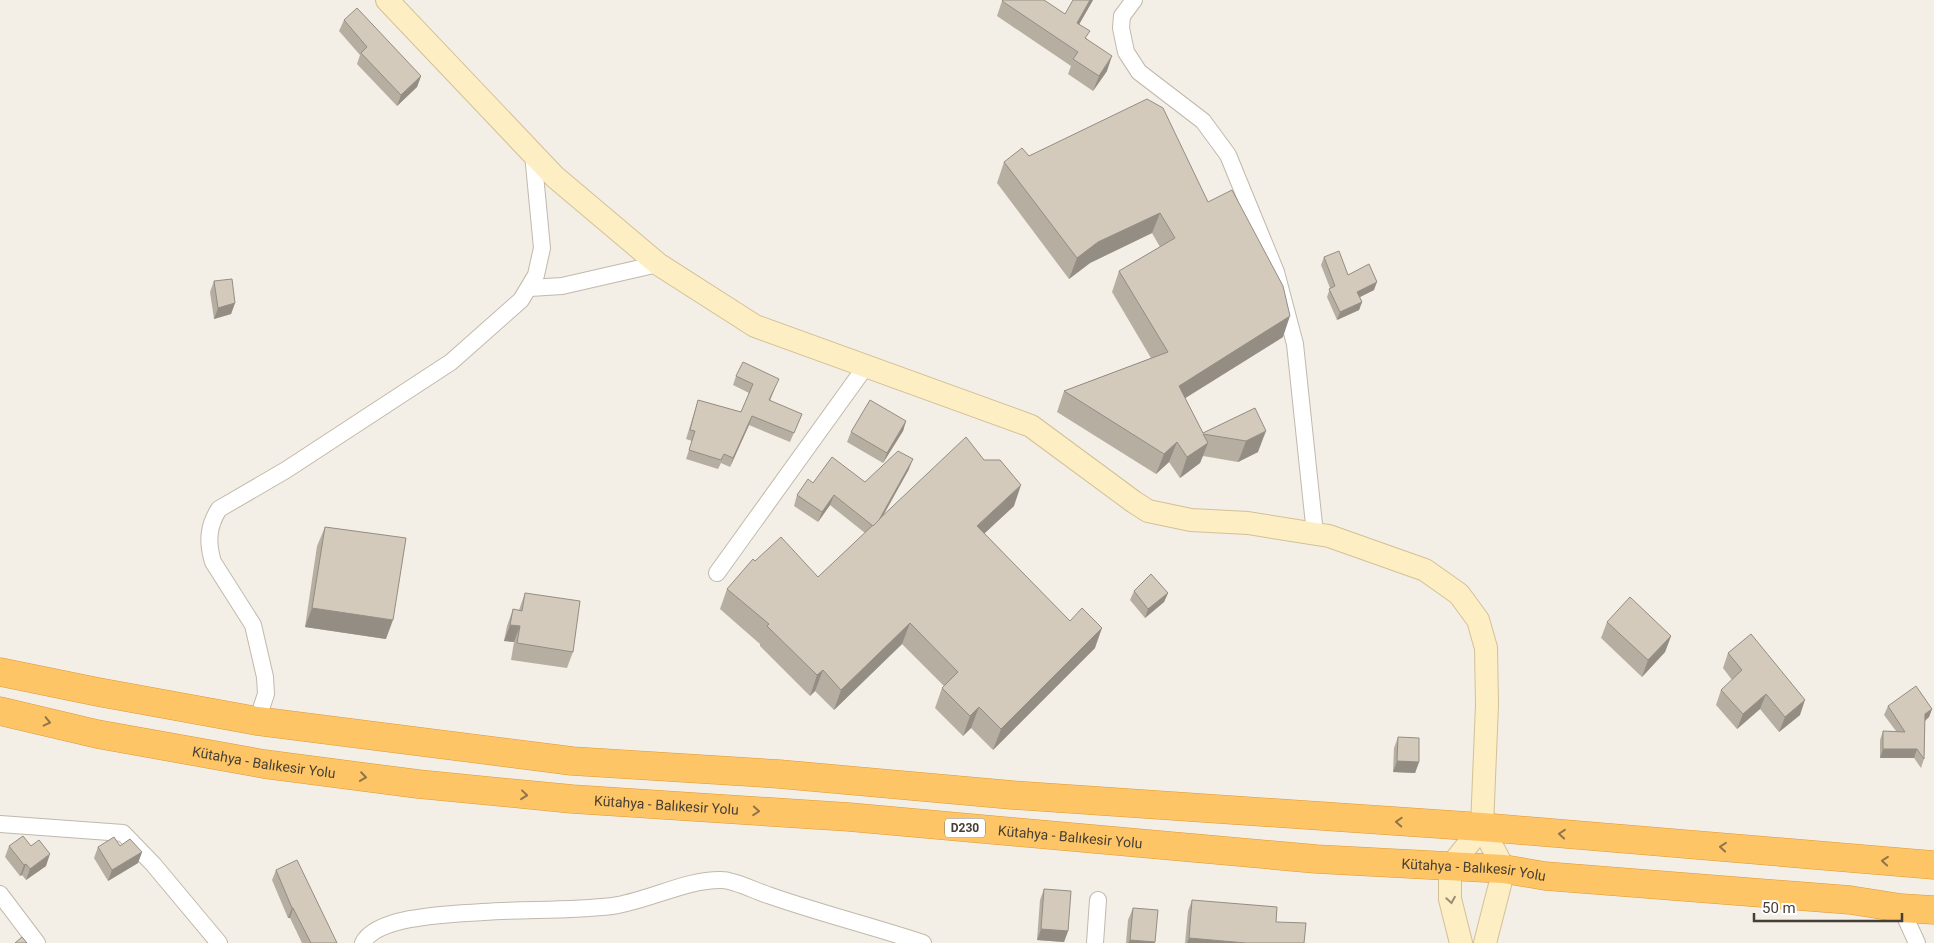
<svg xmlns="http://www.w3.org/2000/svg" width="1934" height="943" font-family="Roboto,sans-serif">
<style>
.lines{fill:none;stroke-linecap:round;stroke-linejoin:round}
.street-casing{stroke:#c1b9ab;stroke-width:18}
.secondary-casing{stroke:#d3c196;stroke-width:24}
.highway-casing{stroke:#dd9936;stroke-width:29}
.street{stroke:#fff;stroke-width:16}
.secondary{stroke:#feeec4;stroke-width:22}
.highway{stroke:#fdc566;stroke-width:28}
.wall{fill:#b6aea1}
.shaded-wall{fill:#948d83}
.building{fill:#d4cabb;stroke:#948d83}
.oneway{stroke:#8f7549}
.oneway2{stroke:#998e75}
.labels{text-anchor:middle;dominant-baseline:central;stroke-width:4.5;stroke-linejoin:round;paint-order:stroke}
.shield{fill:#fff;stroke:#7e7972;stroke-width:1}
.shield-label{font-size:12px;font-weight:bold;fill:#463f35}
.street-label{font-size:14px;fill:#463f35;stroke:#fff}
</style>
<rect width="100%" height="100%" fill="#f3eee6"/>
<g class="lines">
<defs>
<g id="street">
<polyline points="1134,0 1122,16 1121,28 1126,52 1139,72 1203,121 1228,155 1276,272 1295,344 1315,534"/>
<polyline points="530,288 562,286 658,264"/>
<polyline points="717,573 866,366"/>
<path d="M257,721L266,694L265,677L253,625L213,562C207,542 208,526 219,509L286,470L451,362L521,300L536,275L542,248L533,154"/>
<polyline points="0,824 123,833 153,864 219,943"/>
<polyline points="0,894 37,943"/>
<polyline points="1901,908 1917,943"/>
<path d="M363,943C377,915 455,914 483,912C526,909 569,911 612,906C648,901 687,879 722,880C734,880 755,891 768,895C819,913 872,926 923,943"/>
<polyline points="1095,943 1098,900"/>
</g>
<g id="secondary">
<polyline points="387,0 555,177 658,264 755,326 1031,426 1134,502 1148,511 1191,520 1248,523 1329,536 1425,570 1459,594 1478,620 1486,648 1487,705 1482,827 1504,869 1485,943"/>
<polyline points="1461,943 1450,899 1450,867 1482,827"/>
</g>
<g id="highway">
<polyline points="0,672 98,692 257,721 572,761 779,774 1012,795 1482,827 1934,865"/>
<path id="s1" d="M0,711L97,734L264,764L418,784L572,799L849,817L1316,859L1504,869L1545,876L1850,900L1901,908L1934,910"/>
</g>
</defs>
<use href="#street" class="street-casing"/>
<use href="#secondary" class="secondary-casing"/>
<use href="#highway" class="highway-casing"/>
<use href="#street" class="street"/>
<use href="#secondary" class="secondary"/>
<use href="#highway" class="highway"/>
</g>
<g class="wall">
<polygon points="1093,0 1079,24 1087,39 1107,71 1093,91 1068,74 1071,66 997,16 1002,1 1065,14"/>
<polygon points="344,20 421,76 417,87 397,106 357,64 360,55 339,31"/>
<polygon points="1029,156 1208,202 1283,337 1185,398 1203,433 1255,408 1258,452 1238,462 1203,456 1200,463 1180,478 1169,462 1156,474 1057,412 1064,391 1151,358 1112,292 1119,271 1160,247 1152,233 1090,263 1069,279 997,183 1004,162"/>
<polygon points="1324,257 1348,275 1374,290 1360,297 1362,302 1359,310 1337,320 1327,297 1330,288 1321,265"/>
<polygon points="214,281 235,303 231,314 214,319 210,292"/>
<polygon points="736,376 775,388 770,401 802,414 790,442 749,425 730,467 721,463 718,469 686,459 692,441 686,439 698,400 741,412 749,393 733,385"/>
<polygon points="906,421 903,431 883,463 847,442 851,432"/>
<polygon points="909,469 883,516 1014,506 984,533 1095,648 993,750 971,728 963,736 935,708 942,688 944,686 902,644 834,710 815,691 810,696 760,646 760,644 720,609 727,589 755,561 818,577 865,533 830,505 818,522 794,506 797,495 813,483 865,482"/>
<polygon points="325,527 386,639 305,627 317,546"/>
<polygon points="1134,591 1168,593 1164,602 1145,618 1130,600"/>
<polygon points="525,593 573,652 567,668 511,660 514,642 504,641 507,626 513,609 519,610"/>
<polygon points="1607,622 1671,636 1665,652 1642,677 1601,638"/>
<polygon points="1728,653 1800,715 1779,732 1760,709 1737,729 1716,705 1721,690 1732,680 1723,668"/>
<polygon points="1888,706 1932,709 1929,717 1925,721 1924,759 1921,768 1914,758 1880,758 1880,740 1883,731 1896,731 1884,715"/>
<polygon points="1398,737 1419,762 1415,773 1393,772 1394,748"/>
<polygon points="9,846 46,866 26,880 22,875 20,876 5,857"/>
<polygon points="120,846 142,852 138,863 108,881 94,858 98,847"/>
<polygon points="276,870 337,943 302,943 290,918 288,918 272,880"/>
<polygon points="1044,889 1068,931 1064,942 1037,940 1040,900"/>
<polygon points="1192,900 1276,922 1304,943 1185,943 1188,911"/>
<polygon points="1133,908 1155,942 1155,943 1126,943 1128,920"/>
</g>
<g class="shaded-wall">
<polygon points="1090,0 1093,0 1072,37 1077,23"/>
<polygon points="1112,56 1107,71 1093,91 1099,76"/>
<polygon points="421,76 417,87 397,106 401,95"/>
<polygon points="1160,213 1152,233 1090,263 1069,279 1077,258 1098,242"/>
<polygon points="1377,282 1374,290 1354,300 1357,292"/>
<polygon points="1362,302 1359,310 1337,320 1340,312"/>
<polygon points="235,303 231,314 214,319 218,308"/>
<polygon points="1290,316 1283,337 1171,407 1179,386"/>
<polygon points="752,416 749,425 730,467 733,458"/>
<polygon points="906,421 903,431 883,463 887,453"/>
<polygon points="1266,431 1258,452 1238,462 1246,441"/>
<polygon points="1177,442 1169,462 1156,474 1164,454"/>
<polygon points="1208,443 1200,463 1180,478 1187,457"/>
<polygon points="913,459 909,469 871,537 875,527"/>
<polygon points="1021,485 1014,506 970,547 977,526"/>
<polygon points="834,495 830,505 818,522 822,512"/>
<polygon points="1168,593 1164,602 1145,618 1148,609"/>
<polygon points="312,608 393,620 386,639 305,627"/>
<polygon points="910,623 902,644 834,710 841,690"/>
<polygon points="510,625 520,626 514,642 504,641"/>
<polygon points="1102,628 1095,648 993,750 1001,729"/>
<polygon points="1671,636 1665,652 1642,677 1648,660"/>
<polygon points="823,670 815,691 810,696 817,675"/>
<polygon points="1766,694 1760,709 1737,729 1743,714"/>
<polygon points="1805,700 1800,715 1779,732 1785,717"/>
<polygon points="979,707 971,728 963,736 970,716"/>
<polygon points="1932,709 1929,717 1922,723 1925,714"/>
<polygon points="1883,749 1917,749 1914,758 1880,758"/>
<polygon points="1397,761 1419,762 1415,773 1393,772"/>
<polygon points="142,852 138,863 108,881 112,870"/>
<polygon points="50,854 46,866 26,880 30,869"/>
<polygon points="26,864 22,875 20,876 24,865"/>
<polygon points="292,908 293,908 290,918 288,918"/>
<polygon points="1041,929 1068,931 1064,942 1037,940"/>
<polygon points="1189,938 1246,943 1187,943"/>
<polygon points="1130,940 1155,942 1155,943 1128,943"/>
</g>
<g class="building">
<polygon points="1003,0 1044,0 1065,14 1073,0 1090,0 1077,23 1090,31 1085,38 1112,56 1099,76 1073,59 1078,52 1002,1"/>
<polygon points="357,8 421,76 401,95 361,53 367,47 344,20"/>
<polygon points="1147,99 1163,108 1208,202 1232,190 1283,286 1290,316 1179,386 1203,433 1255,408 1266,431 1246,441 1203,434 1208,443 1187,457 1177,442 1164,454 1064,391 1168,352 1119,271 1175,238 1160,213 1098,242 1077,258 1004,162 1022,148 1029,156"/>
<polygon points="1339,251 1348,275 1369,264 1377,282 1357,292 1362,302 1340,312 1329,289 1335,286 1324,257"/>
<polygon points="232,279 235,303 218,308 214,281"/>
<polygon points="743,362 779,379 769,400 802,414 794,433 752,416 733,458 724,454 721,460 689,450 695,431 690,430 698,400 741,412 753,384 736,376"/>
<polygon points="870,400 906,421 887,453 851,432"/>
<polygon points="966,437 984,460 1000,460 1021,485 977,526 1070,621 1082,608 1102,628 1001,729 979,707 970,716 942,688 958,672 910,623 841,690 823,670 817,675 767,626 769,624 727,589 753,559 755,561 781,537 818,577"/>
<polygon points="898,451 913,459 879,520 873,526 834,495 822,512 797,495 808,479 813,483 832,457 865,482"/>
<polygon points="325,527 406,538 393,620 312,608"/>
<polygon points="1151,574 1168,593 1148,609 1134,591"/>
<polygon points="525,593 580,601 573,652 517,643 520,626 510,625 513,609 522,611"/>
<polygon points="1630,597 1671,636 1648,660 1607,622"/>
<polygon points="1751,634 1805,700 1785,717 1766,694 1743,714 1721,690 1742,670 1728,653"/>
<polygon points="1916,686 1932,709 1925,714 1924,759 1917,749 1883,749 1883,731 1905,732 1888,706"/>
<polygon points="1398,737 1419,738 1419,762 1397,761"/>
<polygon points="23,836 31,846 39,840 50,854 30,869 26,864 24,865 9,846"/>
<polygon points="114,837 120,846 130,839 142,852 112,870 98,847"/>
<polygon points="297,860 337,943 311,943 293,908 292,908 276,870"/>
<polygon points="1044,889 1071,891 1068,931 1041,929"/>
<polygon points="1192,900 1277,907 1276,922 1306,923 1304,943 1246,943 1189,938"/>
<polygon points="1133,908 1158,910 1155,942 1130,940"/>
<polygon points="22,937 27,943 15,943"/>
</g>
<defs><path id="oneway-chevron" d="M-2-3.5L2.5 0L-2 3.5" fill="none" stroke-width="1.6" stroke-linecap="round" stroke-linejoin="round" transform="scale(1.25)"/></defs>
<g class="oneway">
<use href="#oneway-chevron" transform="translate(47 722) rotate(13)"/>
<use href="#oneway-chevron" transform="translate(363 777) rotate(8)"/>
<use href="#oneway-chevron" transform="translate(524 795) rotate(6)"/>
<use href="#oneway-chevron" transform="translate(756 811) rotate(4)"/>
<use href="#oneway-chevron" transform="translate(1399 822) rotate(-177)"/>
<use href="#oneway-chevron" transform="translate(1562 834) rotate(-175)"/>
<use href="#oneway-chevron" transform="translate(1723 847) rotate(-175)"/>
<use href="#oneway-chevron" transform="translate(1885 861) rotate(-175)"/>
</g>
<use class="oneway2" href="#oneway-chevron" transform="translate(1451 900) rotate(81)"/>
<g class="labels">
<rect class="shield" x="945" y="818.5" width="40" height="19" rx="4"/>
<g class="shield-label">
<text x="965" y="828">D230</text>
</g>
<g class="street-label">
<text stroke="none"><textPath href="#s1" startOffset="269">Kütahya - Balıkesir Yolu</textPath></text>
<text stroke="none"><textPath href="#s1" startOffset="674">Kütahya - Balıkesir Yolu</textPath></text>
<text stroke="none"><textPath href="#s1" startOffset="1079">Kütahya - Balıkesir Yolu</textPath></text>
<text stroke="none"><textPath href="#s1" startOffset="1484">Kütahya - Balıkesir Yolu</textPath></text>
</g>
</g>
<path d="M1754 913v8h148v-8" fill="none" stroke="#463f35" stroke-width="2.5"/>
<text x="1762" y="913" font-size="15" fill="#463f35" stroke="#ffffff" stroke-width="4" paint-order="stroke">50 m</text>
</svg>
